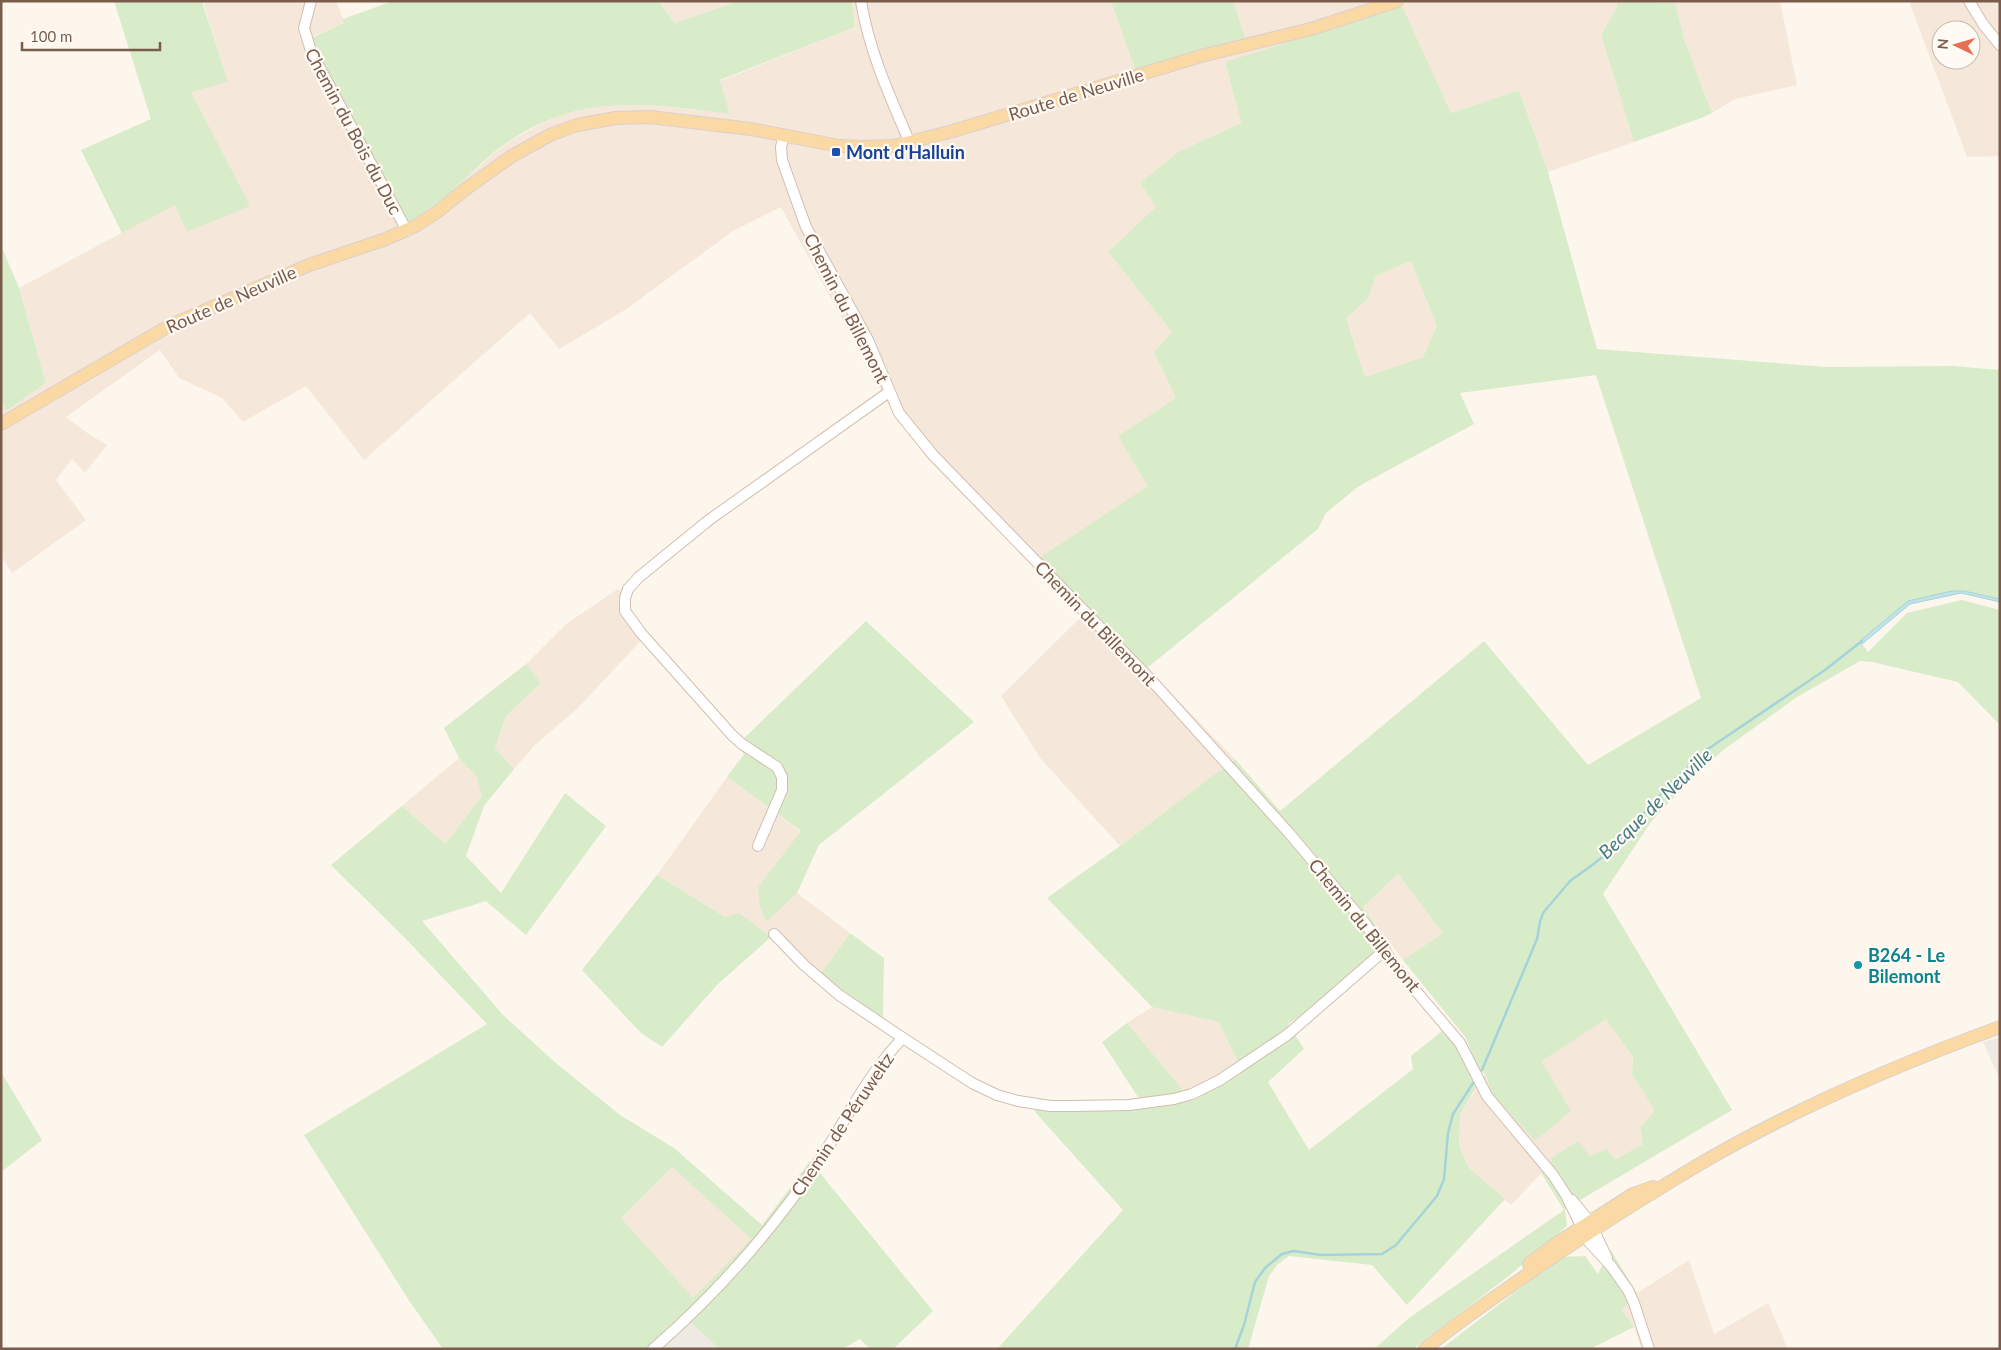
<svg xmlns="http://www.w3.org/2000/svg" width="2001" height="1350" font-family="Lato,sans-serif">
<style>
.residential{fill:#f5e8da;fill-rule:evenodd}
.industrial{fill:#efe9e4}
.green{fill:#d8ecc9;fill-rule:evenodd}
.water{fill:#bfe3e8;stroke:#a5d3da}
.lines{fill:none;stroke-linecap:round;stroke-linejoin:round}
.stream{stroke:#a5d3da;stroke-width:2.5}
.minor-casing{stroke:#d1beb0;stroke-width:12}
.major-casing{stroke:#dad1cd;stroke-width:14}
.minor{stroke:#fff;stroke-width:10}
.major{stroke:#fbd9a5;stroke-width:12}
.transit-dot{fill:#1a4fb4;stroke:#fffaf3;stroke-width:2}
.culture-dot{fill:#0f9aa8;stroke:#fffaf3;stroke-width:2}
.labels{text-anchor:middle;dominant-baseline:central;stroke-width:4.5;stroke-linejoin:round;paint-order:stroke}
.street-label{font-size:18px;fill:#7a5c4d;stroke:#fffaf3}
.transit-label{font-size:18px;font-weight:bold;fill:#164399;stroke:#fffaf3;text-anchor:start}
.culture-label{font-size:18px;font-weight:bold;fill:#0d838f;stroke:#fffaf3;text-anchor:start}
.water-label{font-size:19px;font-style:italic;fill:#437c86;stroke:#fffaf3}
</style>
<rect width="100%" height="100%" fill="#fdf6ec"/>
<g class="residential">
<polygon points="203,1 336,1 345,23 309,38 342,106 408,222 432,207 493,154 510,141 544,122 564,114 596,107 637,104 730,113 720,81 855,27 852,1 1616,1 1617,7 1601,35 1634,142 1548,172 1519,90 1451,113 1401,6 1225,63 1241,123 1178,152 1140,183 1157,207 1108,252 1172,332 1154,352 1176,398 1118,436 1149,486 1040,558 1235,759 1120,846 1040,758 1001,696 1082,616 925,456 888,403 781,207 733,231 625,310 559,349 530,313 364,460 306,386 243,422 222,398 179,378 160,350 66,417 90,435 107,445 85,473 72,459 56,480 86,520 12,573 1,556 1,398 6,411 46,383 19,288 175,204 191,91 227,81"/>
<polygon points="658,1 738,1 675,23"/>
<polygon points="1653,1 1780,1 1797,85 1735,99 1712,113 1684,39 1675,4 1653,3"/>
<path d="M1909,1H2000V156L1967,157ZM1941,30H1971V60H1941Z"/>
<polygon points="1411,261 1437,326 1423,357 1365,377 1346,318 1368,299 1376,276"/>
<polygon points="618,589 629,603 631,615 647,634 578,708 535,745 514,769 495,748 506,716 541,683 526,664 566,624"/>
<polygon points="459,758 476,776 482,796 445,844 402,806"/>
<polygon points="727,777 801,832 758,887 767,922 797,893 850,933 817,979 771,937 725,917 657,875"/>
<polygon points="1398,874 1443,933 1403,960 1363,907"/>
<polygon points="1152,1007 1219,1022 1242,1071 1192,1101 1127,1023"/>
<polygon points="1606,1018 1633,1057 1632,1074 1653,1108 1653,1113 1640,1127 1643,1144 1615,1161 1590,1157 1578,1141 1551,1158 1553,1161 1511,1205 1469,1168 1459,1146 1460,1115 1485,1074 1493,1095 1571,1111 1542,1061"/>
<polygon points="672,1167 751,1239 693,1299 621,1218"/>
<polygon points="1689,1260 1714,1334 1768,1303 1788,1349 1642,1349 1634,1327 1622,1310 1637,1293"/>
</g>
<g class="industrial">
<polygon points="2000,1037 2000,1079 1983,1042"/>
<polygon points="691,1323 720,1349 661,1349"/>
</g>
<g class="green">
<polygon points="114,1 202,1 228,82 191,92 250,206 187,232 175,205 122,233 81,150 151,119"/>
<path d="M393,1H658L675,23L738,1H852L855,27L720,80L730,114C640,102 570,92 493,153C473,170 455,190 433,206C424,213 413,218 404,224L309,39L344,23L343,19Z"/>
<polygon points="1111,1 1233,1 1245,38 1135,69"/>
<polygon points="1616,1 1675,3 1684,39 1712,113 1704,117 1634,142 1601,35 1617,7"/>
<path d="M1402,6L1451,113L1519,90L1548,172L1597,349L1827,367L1953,366L2000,370V599L1964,591L1908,601L1860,641L1868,652L1907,613L1962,600L2000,610V725L1958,682L1872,662L1860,661L1797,697L1726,748L1693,776L1651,822L1603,894L1732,1110L1565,1209L1567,1226L1510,1275L1413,1349H1374L1409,1318L1564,1210L1541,1173L1552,1161L1551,1158L1578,1141L1590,1156L1607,1149L1615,1160L1643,1144L1640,1127L1653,1113V1108L1632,1074L1633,1057L1606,1019L1542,1061L1571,1111L1535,1141L1493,1095L1485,1074L1478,1069L1466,1038L1403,960L1443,933L1398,874L1363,907L1386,939L1377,951L1306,1012L1288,1024L1304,1049L1268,1082L1309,1150L1413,1069L1411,1056L1442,1031L1458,1047L1476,1087L1460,1115L1459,1146L1469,1168L1505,1199L1407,1305L1372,1265L1289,1256L1277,1265L1269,1276L1248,1349H997L1123,1210L1035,1112L1034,1099L1051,1103L1140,1100L1102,1042L1127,1023L1192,1101L1242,1071L1219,1022L1152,1007L1047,898L1120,846L1235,759L1280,811L1484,641L1588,765L1701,698L1596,375L1460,393L1474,424L1359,486L1326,513L1318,529L1147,668L1039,558L1148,486L1118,436L1176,398L1154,352L1172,332L1108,252L1156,207L1140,183L1178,152L1241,123L1225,62ZM1411,261L1437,326L1423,357L1365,377L1346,318L1368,299L1376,276Z"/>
<polygon points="3,250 19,288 46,383 6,411 1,398 1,251"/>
<polygon points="866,621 974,722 819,845 797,893 767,922 760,906 758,887 801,831 727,777 744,754 641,641 647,634 741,741"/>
<path d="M526,664L541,683L506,716L495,748L514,769L484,806L466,856L501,893L565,793L606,826L526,935L486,901L422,921L503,1015L557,1064L620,1115L674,1148L762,1225L810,1161L933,1311L893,1349H870L860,1339L842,1349H720L691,1323L661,1349H443L410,1302L304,1135L487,1024L403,936L331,865L402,806L445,844L482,796L476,776L459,758L444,728ZM672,1167L751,1239L693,1298L621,1218Z"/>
<polygon points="657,875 725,917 739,913 771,937 717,985 662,1047 641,1033 582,970"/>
<polygon points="850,933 884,958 883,1016 877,1025 817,979"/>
<polygon points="1,1072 42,1140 1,1172"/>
<polygon points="1610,1249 1637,1293 1622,1310 1634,1327 1590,1349 1441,1349 1561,1257 1585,1256 1598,1274"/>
</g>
<polygon class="water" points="1952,591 1964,591 2000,599 2000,602 1961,593 1910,604 1862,644 1860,641 1908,601"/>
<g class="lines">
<g class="stream">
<polyline points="1482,1070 1537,939 1540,922 1543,913 1570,881 1591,866 1610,851 1671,783 1705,751 1825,670 1862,641"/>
<polyline points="1235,1349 1244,1325 1255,1282 1265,1268 1282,1254 1294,1251 1321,1255 1382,1254 1396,1245 1437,1196 1444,1179 1448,1133 1453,1114 1473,1083"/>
</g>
<defs>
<g id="minor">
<polyline points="311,1 304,28 311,51 407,231"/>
<path d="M861,1C869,51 890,97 910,143"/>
<polyline points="1969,1 1983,24 2000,45"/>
<polyline points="784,135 781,147 782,160 806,227 868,340 899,413 933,455 1153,682 1289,833 1364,922 1399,971 1460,1043 1487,1096 1553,1175 1566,1195 1589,1242 1611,1266 1628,1290 1634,1303 1649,1349"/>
<polyline points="758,846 782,790 782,777 777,767 742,744 732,735 641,633 625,611 625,598 628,589 639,577 709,520 889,392"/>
<polyline points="774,934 804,965 839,995 903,1038"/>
<polyline points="1572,1200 1590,1222 1607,1258"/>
<path d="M653,1349C714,1296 769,1234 815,1167C844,1125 866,1075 903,1038L972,1083L997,1095L1018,1101L1050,1106H1073L1129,1105L1174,1099L1192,1094L1220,1080L1287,1035L1385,950"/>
</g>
<g id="major">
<polyline points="1,424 167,327 309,265 386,239 417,225 437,212 467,188 512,156 550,135 577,125 616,118 650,117 751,129 839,146 862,147 894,146 953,131 1201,56 1311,29 1397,1"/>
<polyline points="1529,1264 1554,1245 1633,1194 1653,1187"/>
<path d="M1425,1349C1460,1320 1498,1295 1535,1269C1582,1237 1630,1206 1678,1177C1777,1116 1891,1067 2000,1027"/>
</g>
</defs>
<use href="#minor" class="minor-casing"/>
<use href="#major" class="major-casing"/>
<use href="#minor" class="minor"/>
<use href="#major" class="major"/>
</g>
<rect class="transit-dot" x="831" y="147" width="10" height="10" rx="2.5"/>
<circle class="culture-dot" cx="1858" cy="965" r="5"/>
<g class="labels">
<g class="street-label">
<text transform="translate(1076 94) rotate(-17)">Route de Neuville</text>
<text transform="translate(354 131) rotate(62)">Chemin du Bois du Duc</text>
<text transform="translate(231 299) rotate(-24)">Route de Neuville</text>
<text transform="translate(847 308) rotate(63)">Chemin du Billemont</text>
<text transform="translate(1096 623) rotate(46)">Chemin du Billemont</text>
<text transform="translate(1365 925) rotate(51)">Chemin du Billemont</text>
<text transform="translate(842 1124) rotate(-56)">Chemin de Péruweltz</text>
</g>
<g class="transit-label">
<text x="846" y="152">Mont d'Halluin</text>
</g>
<g class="culture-label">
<text x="1868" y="955">B264 - Le<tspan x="1868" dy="21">Bilemont</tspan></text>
</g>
<g class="water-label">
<text transform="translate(1655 803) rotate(-44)">Becque de Neuville</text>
</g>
</g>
<rect width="2001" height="1350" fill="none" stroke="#7a5c4d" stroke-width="5"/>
<g transform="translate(1956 45) rotate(275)"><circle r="24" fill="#fffaf3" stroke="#cabbb1"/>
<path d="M0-4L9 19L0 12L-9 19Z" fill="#e76f51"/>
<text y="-8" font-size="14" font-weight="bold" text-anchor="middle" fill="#7a5c4d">N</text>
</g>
<path d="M22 42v8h138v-8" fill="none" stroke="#7a5c4d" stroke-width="2.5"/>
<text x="30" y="42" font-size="15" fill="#7a5c4d" stroke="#fffaf3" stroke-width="4" paint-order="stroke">100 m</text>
</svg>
